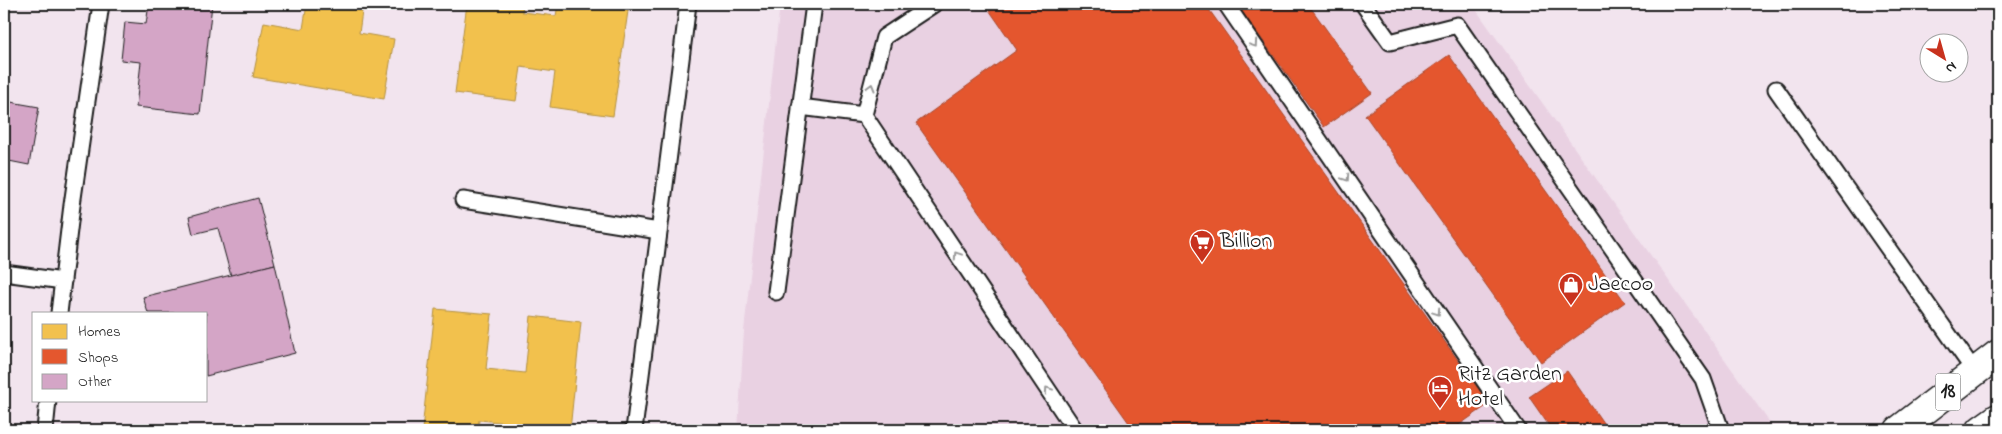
<svg xmlns="http://www.w3.org/2000/svg" width="2002" height="434" font-family="'Indie Flower',sans-serif">
<style>
.built{fill:#e9d1e2}
.homes{fill:#f2c14e;stroke:#b2903f}
.shops{fill:#e4572e;stroke:#a84529}
.building{fill:#d4a5c6;stroke:#1c1c1c}
.lines{fill:none;stroke-linecap:round;stroke-linejoin:round}
.lane-casing{stroke:#1c1c1c;stroke-width:19}
.primary-casing{stroke:#1c1c1c;stroke-width:31}
.lane{stroke:#fff;stroke-width:15}
.primary{stroke:#fff;stroke-width:28}
.oneway{stroke:#999}
.labels{text-anchor:middle;dominant-baseline:central;stroke-width:5;stroke-linejoin:round;paint-order:stroke}
.shield{fill:#fff;stroke:#606060;stroke-width:1}
.shield-label{font-size:21px;font-weight:bold;fill:#1c1c1c}
.poi-label{font-size:22px;fill:#1c1c1c;stroke:#fff;text-anchor:start}
</style>
<rect width="100%" height="100%" fill="#f2e4ee"/>
<filter id="ink" filterUnits="userSpaceOnUse"><feTurbulence type="fractalNoise" baseFrequency=".02" numOctaves="2"/><feDisplacementMap in="SourceGraphic" scale="10" xChannelSelector="R" yChannelSelector="G"/><feConvolveMatrix kernelMatrix="1 2 1 2 8 2 1 2 1" color-interpolation-filters="sRGB"/></filter>
<g filter="url(#ink)">
<polygon class="built" points="780,4 1472,4 1775,430 738,430 744,331"/>
<g class="homes">
<polygon points="307,4 363,4 359,33 394,39 384,99 253,77 264,22 303,29"/>
<polygon points="467,4 523,4 522,12 556,16 558,4 629,4 613,116 550,107 555,72 521,67 516,101 455,93"/>
<polygon points="435,309 492,314 486,369 525,373 531,316 581,322 570,430 510,430 511,423 479,420 478,430 422,430"/>
</g>
<g class="shops">
<polygon points="985,4 1205,4 1489,404 1452,430 1134,430 916,123 1017,50"/>
<polygon points="1237,4 1308,4 1372,93 1324,127"/>
<polygon points="1449,55 1625,302 1541,362 1365,115"/>
<polygon points="1567,371 1608,430 1552,430 1529,397"/>
</g>
<g class="building">
<polygon points="149,4 212,4 200,114 136,107 141,62 121,60 125,22 146,24"/>
<polygon points="4,76 8,76 5,101 39,107 29,165 9,161 5,186 4,185"/>
<polygon points="258,198 275,264 231,276 218,228 193,234 189,217"/>
<polygon points="275,264 295,353 206,376 206,313 148,313 143,297"/>
</g>
<g class="lines">
<defs>
<g id="lane">
<polyline points="934,4 884,37 864,115 1075,430"/>
<polyline points="1226,4 1518,430"/>
<polyline points="1363,4 1390,42 1457,25 1703,379 1721,430"/>
<polyline points="1776,89 1975,372"/>
<polyline points="800,107 864,115"/>
<polyline points="463,200 659,231"/>
<polyline points="4,273 63,281"/>
<polyline points="776,292 814,4"/>
<polyline points="59,313 72,205 101,4"/>
<polyline points="45,430 48,400"/>
<polyline points="634,430 688,4"/>
</g>
<g id="primary">
<polyline points="1899,430 1998,354"/>
<polyline points="1981,430 1998,418"/>
</g>
</defs>
<use href="#lane" class="lane-casing"/>
<use href="#primary" class="primary-casing"/>
<use href="#lane" class="lane"/>
<use href="#primary" class="primary"/>
</g>
<defs><path id="oneway-chevron" d="M-2-3.5L2.5 0L-2 3.5" fill="none" stroke-width="1.6" stroke-linecap="round" stroke-linejoin="round" transform="scale(1.25)"/></defs>
<g class="oneway">
<use href="#oneway-chevron" transform="translate(1254 44) rotate(56)"/>
<use href="#oneway-chevron" transform="translate(871 87) rotate(-75)"/>
<use href="#oneway-chevron" transform="translate(1346 178) rotate(56)"/>
<use href="#oneway-chevron" transform="translate(957 255) rotate(-124)"/>
<use href="#oneway-chevron" transform="translate(1437 312) rotate(56)"/>
<use href="#oneway-chevron" transform="translate(1048 390) rotate(-124)"/>
</g>
</g>
<defs>
<symbol id="supermarket-pin" viewBox="-11 -11 22 30"><path d="M0 17L-7.5 6A9.5 9.5 0 1 1 7.5 6Z" fill="#c8321e" stroke="#fff"/><path d="M-6-5.5h2.5l.6 2H6L4.5 2H-2.5L-4.4-4H-6ZM-1.5 3.2a1.3 1.3 0 1 0 .1 0ZM3 3.2a1.3 1.3 0 1 0 .1 0Z" fill="#fff"/></symbol>
<symbol id="shop-pin" viewBox="-11 -11 22 30"><path d="M0 17L-7.5 6A9.5 9.5 0 1 1 7.5 6Z" fill="#c8321e" stroke="#fff"/><path d="M-5-2.5h2.3a2.7 3.5 0 0 1 5.4 0H5L5.5 6h-11ZM-1.5-2.5h3a1.5 2.3 0 0 0-3 0Z" fill="#fff"/></symbol>
<symbol id="hotel-pin" viewBox="-11 -11 22 30"><path d="M0 17L-7.5 6A9.5 9.5 0 1 1 7.5 6Z" fill="#c8321e" stroke="#fff"/><path d="M-6-4.5h1.5V1H6V5H4.5V3h-9V5H-6ZM-4 0a1.8 1.8 0 1 1 3.6 0ZM.5 0V-2.5h3Q6-2.5 6 0Z" fill="#fff"/></symbol>
</defs>
<g fill-rule="evenodd">
<use href="#supermarket-pin" x="1188" y="228" width="28" height="38"/>
<use href="#shop-pin" x="1557" y="271" width="28" height="38"/>
<use href="#hotel-pin" x="1426" y="374" width="28" height="38"/>
</g>
<g class="labels">
<rect class="shield" x="1935.5" y="373.5" width="25" height="37" rx="4"/>
<g class="shield-label">
<text x="1948" y="392">18</text>
</g>
<g class="poi-label">
<text x="1220" y="242">Billion</text>
<text x="1588" y="285">Jaecoo</text>
<text x="1458" y="375">Ritz Garden<tspan x="1458" dy="25">Hotel</tspan></text>
</g>
</g>
<rect width="2002" height="434" fill="none" stroke="#fff" stroke-width="20"/>
<rect x="10" y="10" width="1982" height="414" fill="none" stroke="#1c1c1c" stroke-width="2" filter="url(#ink)"/>
<rect x="32" y="312" width="175" height="90" fill="#ffffff" stroke="#a4a4a4"/>
<rect x="42" y="324" width="25" height="15" fill="#f2c14e" stroke="#a4a4a4"/>
<text x="78" y="336" font-size="15" fill="#1c1c1c">Homes</text>
<rect x="42" y="349" width="25" height="15" fill="#e4572e" stroke="#a4a4a4"/>
<text x="78" y="362" font-size="15" fill="#1c1c1c">Shops</text>
<rect x="42" y="374" width="25" height="15" fill="#d4a5c6" stroke="#a4a4a4"/>
<text x="78" y="386" font-size="15" fill="#1c1c1c">Other</text>
<g transform="translate(1944 58) rotate(143)"><circle r="24" fill="#ffffff" stroke="#a4a4a4"/>
<path d="M0-4L9 19L0 12L-9 19Z" fill="#c8321e"/>
<text y="-8" font-size="14" font-weight="bold" text-anchor="middle" fill="#1c1c1c">N</text>
</g>
</svg>
